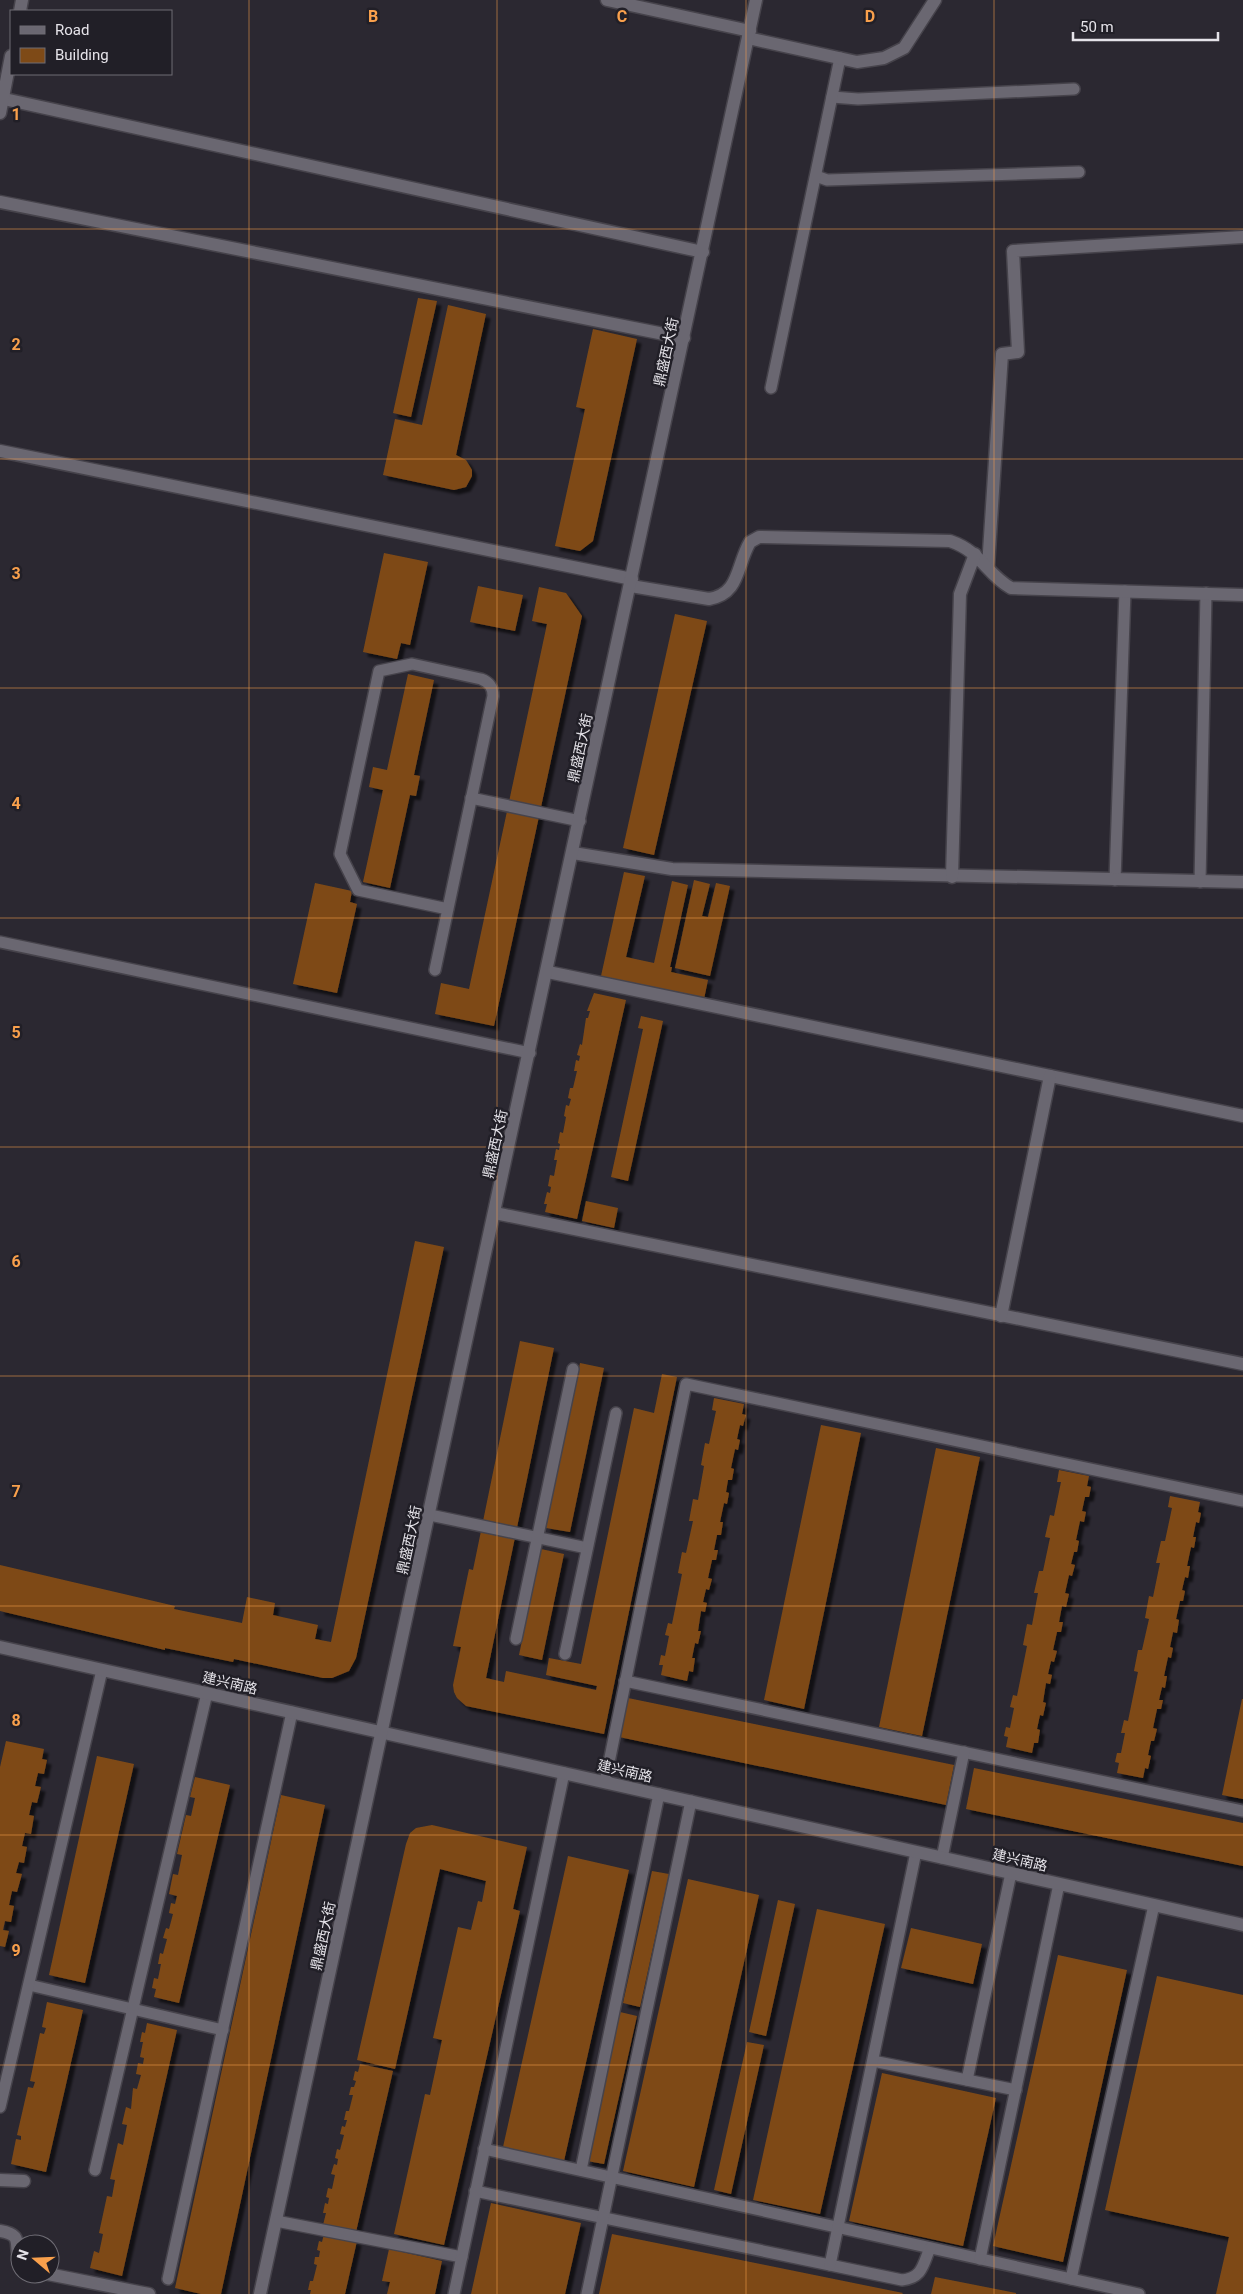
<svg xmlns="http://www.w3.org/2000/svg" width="1243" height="2294" font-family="Roboto,'Noto Sans SC',sans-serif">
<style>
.building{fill:#7e4a17;filter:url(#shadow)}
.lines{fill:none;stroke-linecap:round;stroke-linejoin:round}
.service-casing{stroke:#46434b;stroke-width:14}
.minor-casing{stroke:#46434b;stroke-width:15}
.tertiary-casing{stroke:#46434b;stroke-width:15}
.secondary-casing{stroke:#46434b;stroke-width:15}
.service{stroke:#6a6771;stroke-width:11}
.minor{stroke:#6a6771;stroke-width:12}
.tertiary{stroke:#6a6771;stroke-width:12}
.secondary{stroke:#6a6771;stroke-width:12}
.grid{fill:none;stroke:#f9a04c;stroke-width:1;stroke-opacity:0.55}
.labels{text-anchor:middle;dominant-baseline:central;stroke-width:5;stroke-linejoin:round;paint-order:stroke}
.street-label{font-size:14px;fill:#e5e3e9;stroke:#211f27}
.grid-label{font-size:16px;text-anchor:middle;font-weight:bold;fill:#f9a04c;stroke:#211f27;stroke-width:5;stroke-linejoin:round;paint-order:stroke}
</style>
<defs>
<filter id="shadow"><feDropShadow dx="4.5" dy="4.5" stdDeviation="1" flood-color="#0009"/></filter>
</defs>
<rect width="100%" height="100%" fill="#2b2831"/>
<g class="building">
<polygon points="418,298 437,301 411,417 393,413"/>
<polygon points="448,305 486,314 456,455 466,460 472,470 472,476 466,487 454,490 383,475 395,419 422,425"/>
<polygon points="593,329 637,339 593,541 580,551 555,546 585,409 576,407"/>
<polygon points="384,553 428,562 410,645 401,643 397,659 363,652"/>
<polygon points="478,586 523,595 515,631 470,622"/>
<polygon points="539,587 566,593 582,616 494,1026 435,1014 441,983 469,989 547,624 532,621"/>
<polygon points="675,614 707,621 654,855 623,848"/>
<polygon points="408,674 434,680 414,775 420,776 416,796 410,795 390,888 363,882 383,790 369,787 373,767 387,770"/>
<polygon points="624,872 645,876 626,957 654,963 672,881 688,885 670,967 672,967 671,972 708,980 704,999 601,976"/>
<polygon points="694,880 710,884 702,916 708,917 716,883 730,886 710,976 675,968"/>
<polygon points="315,883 352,891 350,902 357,904 337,993 293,984"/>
<polygon points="594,993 626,1000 577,1219 545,1212 547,1204 544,1204 547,1192 550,1193 551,1187 548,1186 550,1175 554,1176 557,1160 554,1160 556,1149 559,1150 560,1144 558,1143 560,1132 563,1133 566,1117 564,1116 566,1105 569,1106 571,1099 568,1098 570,1088 573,1088 577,1071 574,1071 576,1060 579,1061 580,1056 577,1055 580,1044 582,1045 586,1018 588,1018 590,1011 587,1011"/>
<polygon points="641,1016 663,1021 628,1181 611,1177 643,1029 638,1028"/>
<polygon points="586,1201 618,1208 614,1228 582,1221"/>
<polygon points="415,1241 444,1247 356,1658 349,1671 332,1678 323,1678 234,1659 233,1662 165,1648 165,1650 0,1611 0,1565 175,1606 174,1609 242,1623 247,1597 275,1603 273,1615 318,1625 315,1639 331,1642"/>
<polygon points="520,1341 554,1348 486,1678 504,1682 506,1671 596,1690 597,1686 546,1675 549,1658 581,1664 634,1408 654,1413 662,1374 677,1377 604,1734 466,1706 457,1698 454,1692 453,1685 461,1647 453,1646 469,1569 473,1570"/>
<polygon points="580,1363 604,1368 570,1532 546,1528"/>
<polygon points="714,1398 744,1404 742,1414 746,1415 743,1426 740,1425 737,1439 740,1440 738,1450 735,1449 731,1468 734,1469 732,1480 728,1480 726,1492 729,1493 727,1504 724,1503 720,1522 723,1522 721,1535 717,1535 714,1550 718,1550 716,1560 712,1560 708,1578 712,1579 709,1590 706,1589 703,1602 707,1603 705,1612 701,1611 698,1631 701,1631 698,1644 695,1643 692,1658 695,1658 693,1672 689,1671 687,1681 661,1675 663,1665 659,1665 661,1655 665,1656 669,1636 665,1635 668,1623 672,1624 682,1574 678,1573 682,1552 686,1553 693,1521 689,1521 693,1499 698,1500 704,1466 701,1465 705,1443 709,1444 716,1411 712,1410"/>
<polygon points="821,1425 861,1433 804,1709 764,1700"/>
<polygon points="936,1448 980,1457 922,1736 879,1727"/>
<polygon points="1059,1470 1089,1476 1087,1486 1091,1487 1089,1497 1085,1497 1082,1511 1086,1512 1084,1522 1080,1521 1076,1540 1079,1541 1077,1552 1074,1552 1071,1564 1075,1565 1072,1576 1069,1575 1065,1593 1069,1594 1066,1607 1062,1606 1059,1622 1063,1622 1061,1632 1057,1632 1053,1650 1057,1651 1054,1662 1051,1661 1048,1674 1052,1675 1050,1684 1046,1683 1043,1702 1046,1703 1043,1716 1040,1715 1037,1729 1040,1730 1038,1743 1034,1743 1032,1753 1006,1747 1008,1737 1004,1736 1006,1727 1010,1728 1014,1708 1010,1707 1013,1695 1017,1696 1027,1646 1023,1645 1027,1624 1032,1625 1038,1593 1034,1593 1039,1571 1043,1571 1050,1538 1045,1537 1050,1515 1054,1516 1061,1482 1057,1482"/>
<polygon points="1170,1496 1200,1502 1198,1512 1201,1513 1199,1523 1196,1522 1193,1537 1196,1537 1194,1548 1191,1547 1187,1566 1190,1566 1188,1578 1185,1577 1182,1590 1185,1591 1183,1601 1180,1601 1176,1619 1179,1620 1177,1633 1173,1632 1170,1647 1173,1648 1171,1658 1168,1657 1164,1676 1167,1676 1165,1688 1162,1687 1159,1700 1163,1700 1161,1709 1157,1709 1153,1728 1157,1729 1154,1741 1151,1741 1148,1755 1151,1756 1148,1769 1145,1768 1143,1778 1117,1773 1119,1763 1115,1762 1117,1753 1121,1753 1125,1733 1121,1733 1124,1720 1128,1721 1138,1672 1134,1671 1138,1650 1142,1650 1149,1619 1145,1618 1149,1596 1153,1597 1160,1563 1156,1563 1161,1541 1165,1541 1172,1508 1168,1507"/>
<polygon points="541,1549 564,1554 542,1660 519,1655"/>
<polygon points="628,1698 954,1765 946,1805 619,1737"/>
<polygon points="1242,1699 1243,1699 1243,1799 1222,1795"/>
<polygon points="6,1741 44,1749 42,1759 47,1760 44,1774 38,1773 35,1786 41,1787 37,1803 32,1802 29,1815 34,1816 31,1834 25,1833 22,1846 27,1847 24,1863 19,1862 16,1873 22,1874 17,1892 12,1891 9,1905 14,1906 11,1922 5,1921 3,1930 9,1931 5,1947 0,1946 0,1767"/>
<polygon points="97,1756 134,1764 85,1983 49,1975"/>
<polygon points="974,1768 1243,1823 1243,1866 966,1809"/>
<polygon points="195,1777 230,1785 179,2003 154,1997 156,1989 152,1988 154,1978 158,1979 161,1964 158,1964 160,1953 163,1954 167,1939 163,1938 166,1928 169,1929 173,1914 169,1913 171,1903 175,1904 177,1896 169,1894 173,1874 178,1875 182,1855 177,1854 186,1815 191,1816 195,1798 190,1797"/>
<polygon points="281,1795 325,1805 221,2294 201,2294 175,2288"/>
<polygon points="432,1825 527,1847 513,1909 520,1911 444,2245 394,2234 425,2094 430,2095 442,2040 433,2038 458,1927 471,1930 478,1901 482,1902 486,1881 440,1869 395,2069 357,2060 406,1844 410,1833 416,1828"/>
<polygon points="568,1856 629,1870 564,2161 503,2147"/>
<polygon points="652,1871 669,1874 640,2007 623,2003"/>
<polygon points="688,1879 759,1895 694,2187 623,2171"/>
<polygon points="778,1900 795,1904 766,2036 749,2032"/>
<polygon points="817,1909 885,1924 820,2214 753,2200"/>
<polygon points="911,1928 982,1944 973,1984 901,1968"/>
<polygon points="1058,1955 1127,1970 1063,2262 993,2246"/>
<polygon points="1157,1976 1243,1995 1243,2294 1216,2294 1229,2237 1105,2210"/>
<polygon points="47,2002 83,2010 46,2172 11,2164 16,2139 21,2140 21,2136 17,2135 28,2087 33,2088 35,2082 30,2081 40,2033 44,2034 46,2028 42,2027"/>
<polygon points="620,2012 637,2016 604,2164 587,2161"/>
<polygon points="147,2023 177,2030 122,2276 90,2268 94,2251 99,2253 103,2234 99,2233 107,2196 112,2197 115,2180 110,2179 118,2143 123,2145 127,2125 122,2124 126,2107 131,2109 133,2088 137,2089 141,2075 136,2074 138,2063 143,2064 144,2058 140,2057 143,2042 140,2042 142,2032 145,2033"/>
<polygon points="747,2042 764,2045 731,2194 714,2190"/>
<polygon points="360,2064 393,2071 356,2232 323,2225 326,2213 323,2213 325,2203 328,2204 329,2198 326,2197 328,2188 332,2189 335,2175 331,2174 334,2164 337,2165 338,2159 335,2158 337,2149 340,2150 344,2135 340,2134 342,2126 345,2127 347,2120 344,2120 346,2111 349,2111 353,2095 349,2095 351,2087 354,2087 356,2081 353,2080 355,2071 358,2072"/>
<polygon points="882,2073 996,2098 963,2246 849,2221"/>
<polygon points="491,2203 581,2223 565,2294 471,2294"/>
<polygon points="324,2234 357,2241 345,2294 310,2294 311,2290 308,2290 310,2281 313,2281 317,2265 314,2264 315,2257 319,2257 320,2251 317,2250 319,2241 322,2242"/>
<polygon points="612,2234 903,2293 902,2294 599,2294"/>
<polygon points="389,2249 442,2261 435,2294 387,2294 390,2282 382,2281"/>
<polygon points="935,2277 1016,2293 1016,2294 931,2294"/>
</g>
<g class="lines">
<defs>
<g id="service">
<polyline points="832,97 858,99 1074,89"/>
<polyline points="816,176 827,180 1079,172"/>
<polyline points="771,388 840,58"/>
<polyline points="471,798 580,821"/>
<polyline points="1115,880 1125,591"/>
<polyline points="1200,882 1206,593"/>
<polyline points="0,942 530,1053"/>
<path d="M435,970L493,696C493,687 489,682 481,679L412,664L379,671L340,854L358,890L448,909"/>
<polyline points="430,1515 587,1548"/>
<polyline points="516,1639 573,1369"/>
<polyline points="565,1654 616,1413"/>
<polyline points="625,1681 1243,1811"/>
<polyline points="605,1782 686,1384 1243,1501"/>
<polyline points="942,1858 964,1752"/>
<polyline points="29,1985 223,2030"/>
<polyline points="873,2061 1016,2090"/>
<polyline points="967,2080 1011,1873"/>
<polyline points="0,2107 102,1670"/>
<polyline points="484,2149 1139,2294"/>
<polyline points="95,2170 207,1693"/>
<polyline points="581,2170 659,1794"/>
<path d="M475,2191L902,2280C923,2278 923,2264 930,2248"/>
<polyline points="276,2221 462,2257"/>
<polyline points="980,2259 1059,1884"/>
<polyline points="830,2265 916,1852"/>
<polyline points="168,2279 292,1712"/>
<polyline points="1071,2279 1154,1905"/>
<polyline points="454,2294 564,1773"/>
<polyline points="587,2294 691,1801"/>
</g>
<g id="minor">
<polyline points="20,11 22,0"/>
<polyline points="748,38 857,62 884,58 904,48 935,0"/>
<polyline points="0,98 703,252"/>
<polyline points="0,113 11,56"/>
<polyline points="0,202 684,338"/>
<polyline points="988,567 1002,354 1018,352 1013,251 1243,237"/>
<path d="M631,586L709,599C740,594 736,566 750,542L759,537L950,541C982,552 986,574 1011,588L1243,595"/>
<polyline points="573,853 672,869 1243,882"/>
<polyline points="952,877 960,594 975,554"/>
<polyline points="548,972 1243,1116"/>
<polyline points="495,1213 1243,1364"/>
<polyline points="1001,1316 1050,1076"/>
<polyline points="0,2180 24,2181"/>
<path d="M0,2231C25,2235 13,2245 20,2262"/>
<polyline points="48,2274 149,2294"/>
</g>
<g id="tertiary">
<polyline points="607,0 750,31"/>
<polyline points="0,451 632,579"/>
<polyline points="0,1647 1243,1925"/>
</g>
<polyline id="secondary" points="260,2294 756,0"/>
</defs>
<use href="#service" class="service-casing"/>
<use href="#minor" class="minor-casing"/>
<use href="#tertiary" class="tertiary-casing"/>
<use href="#secondary" class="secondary-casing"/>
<use href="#service" class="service"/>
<use href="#minor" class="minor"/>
<use href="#tertiary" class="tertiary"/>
<use href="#secondary" class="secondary"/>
</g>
<path class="grid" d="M249,0V2294M497,0V2294M746,0V2294M994,0V2294M0,229H1243M0,459H1243M0,688H1243M0,918H1243M0,1147H1243M0,1376H1243M0,1606H1243M0,1835H1243M0,2065H1243"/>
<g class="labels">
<g class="street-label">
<text transform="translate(666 352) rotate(-78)">鼎盛西大街</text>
<text transform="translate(580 748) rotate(-78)">鼎盛西大街</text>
<text transform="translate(495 1144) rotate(-78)">鼎盛西大街</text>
<text transform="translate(409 1540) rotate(-78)">鼎盛西大街</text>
<text transform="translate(230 1683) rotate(13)">建兴南路</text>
<text transform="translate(625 1771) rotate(13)">建兴南路</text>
<text transform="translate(1020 1860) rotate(13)">建兴南路</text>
<text transform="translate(323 1936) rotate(-78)">鼎盛西大街</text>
</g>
</g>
<g class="grid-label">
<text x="373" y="22">B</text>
<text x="622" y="22">C</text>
<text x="870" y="22">D</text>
<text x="16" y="120">1</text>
<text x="16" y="350">2</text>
<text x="16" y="579">3</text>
<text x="16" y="809">4</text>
<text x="16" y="1038">5</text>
<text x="16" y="1267">6</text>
<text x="16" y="1497">7</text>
<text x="16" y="1726">8</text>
<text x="16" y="1956">9</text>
</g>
<rect x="10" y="10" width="162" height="65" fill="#211f27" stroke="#6f6d75"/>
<rect x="20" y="26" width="25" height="8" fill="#6a6771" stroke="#6f6d75"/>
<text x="55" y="35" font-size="15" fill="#e5e3e9">Road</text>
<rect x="20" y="48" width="25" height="15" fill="#7e4a17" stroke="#6f6d75"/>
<text x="55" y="60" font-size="15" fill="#e5e3e9">Building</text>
<g transform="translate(35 2259) rotate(289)"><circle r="24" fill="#211f27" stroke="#6f6d75"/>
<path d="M0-4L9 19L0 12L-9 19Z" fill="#f9a04c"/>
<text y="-8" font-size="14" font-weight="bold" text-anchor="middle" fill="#e5e3e9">N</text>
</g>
<path d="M1073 32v8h145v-8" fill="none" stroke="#e5e3e9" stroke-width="2.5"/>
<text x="1080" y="32" font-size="15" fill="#e5e3e9" stroke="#211f27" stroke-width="4" paint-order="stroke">50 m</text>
</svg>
